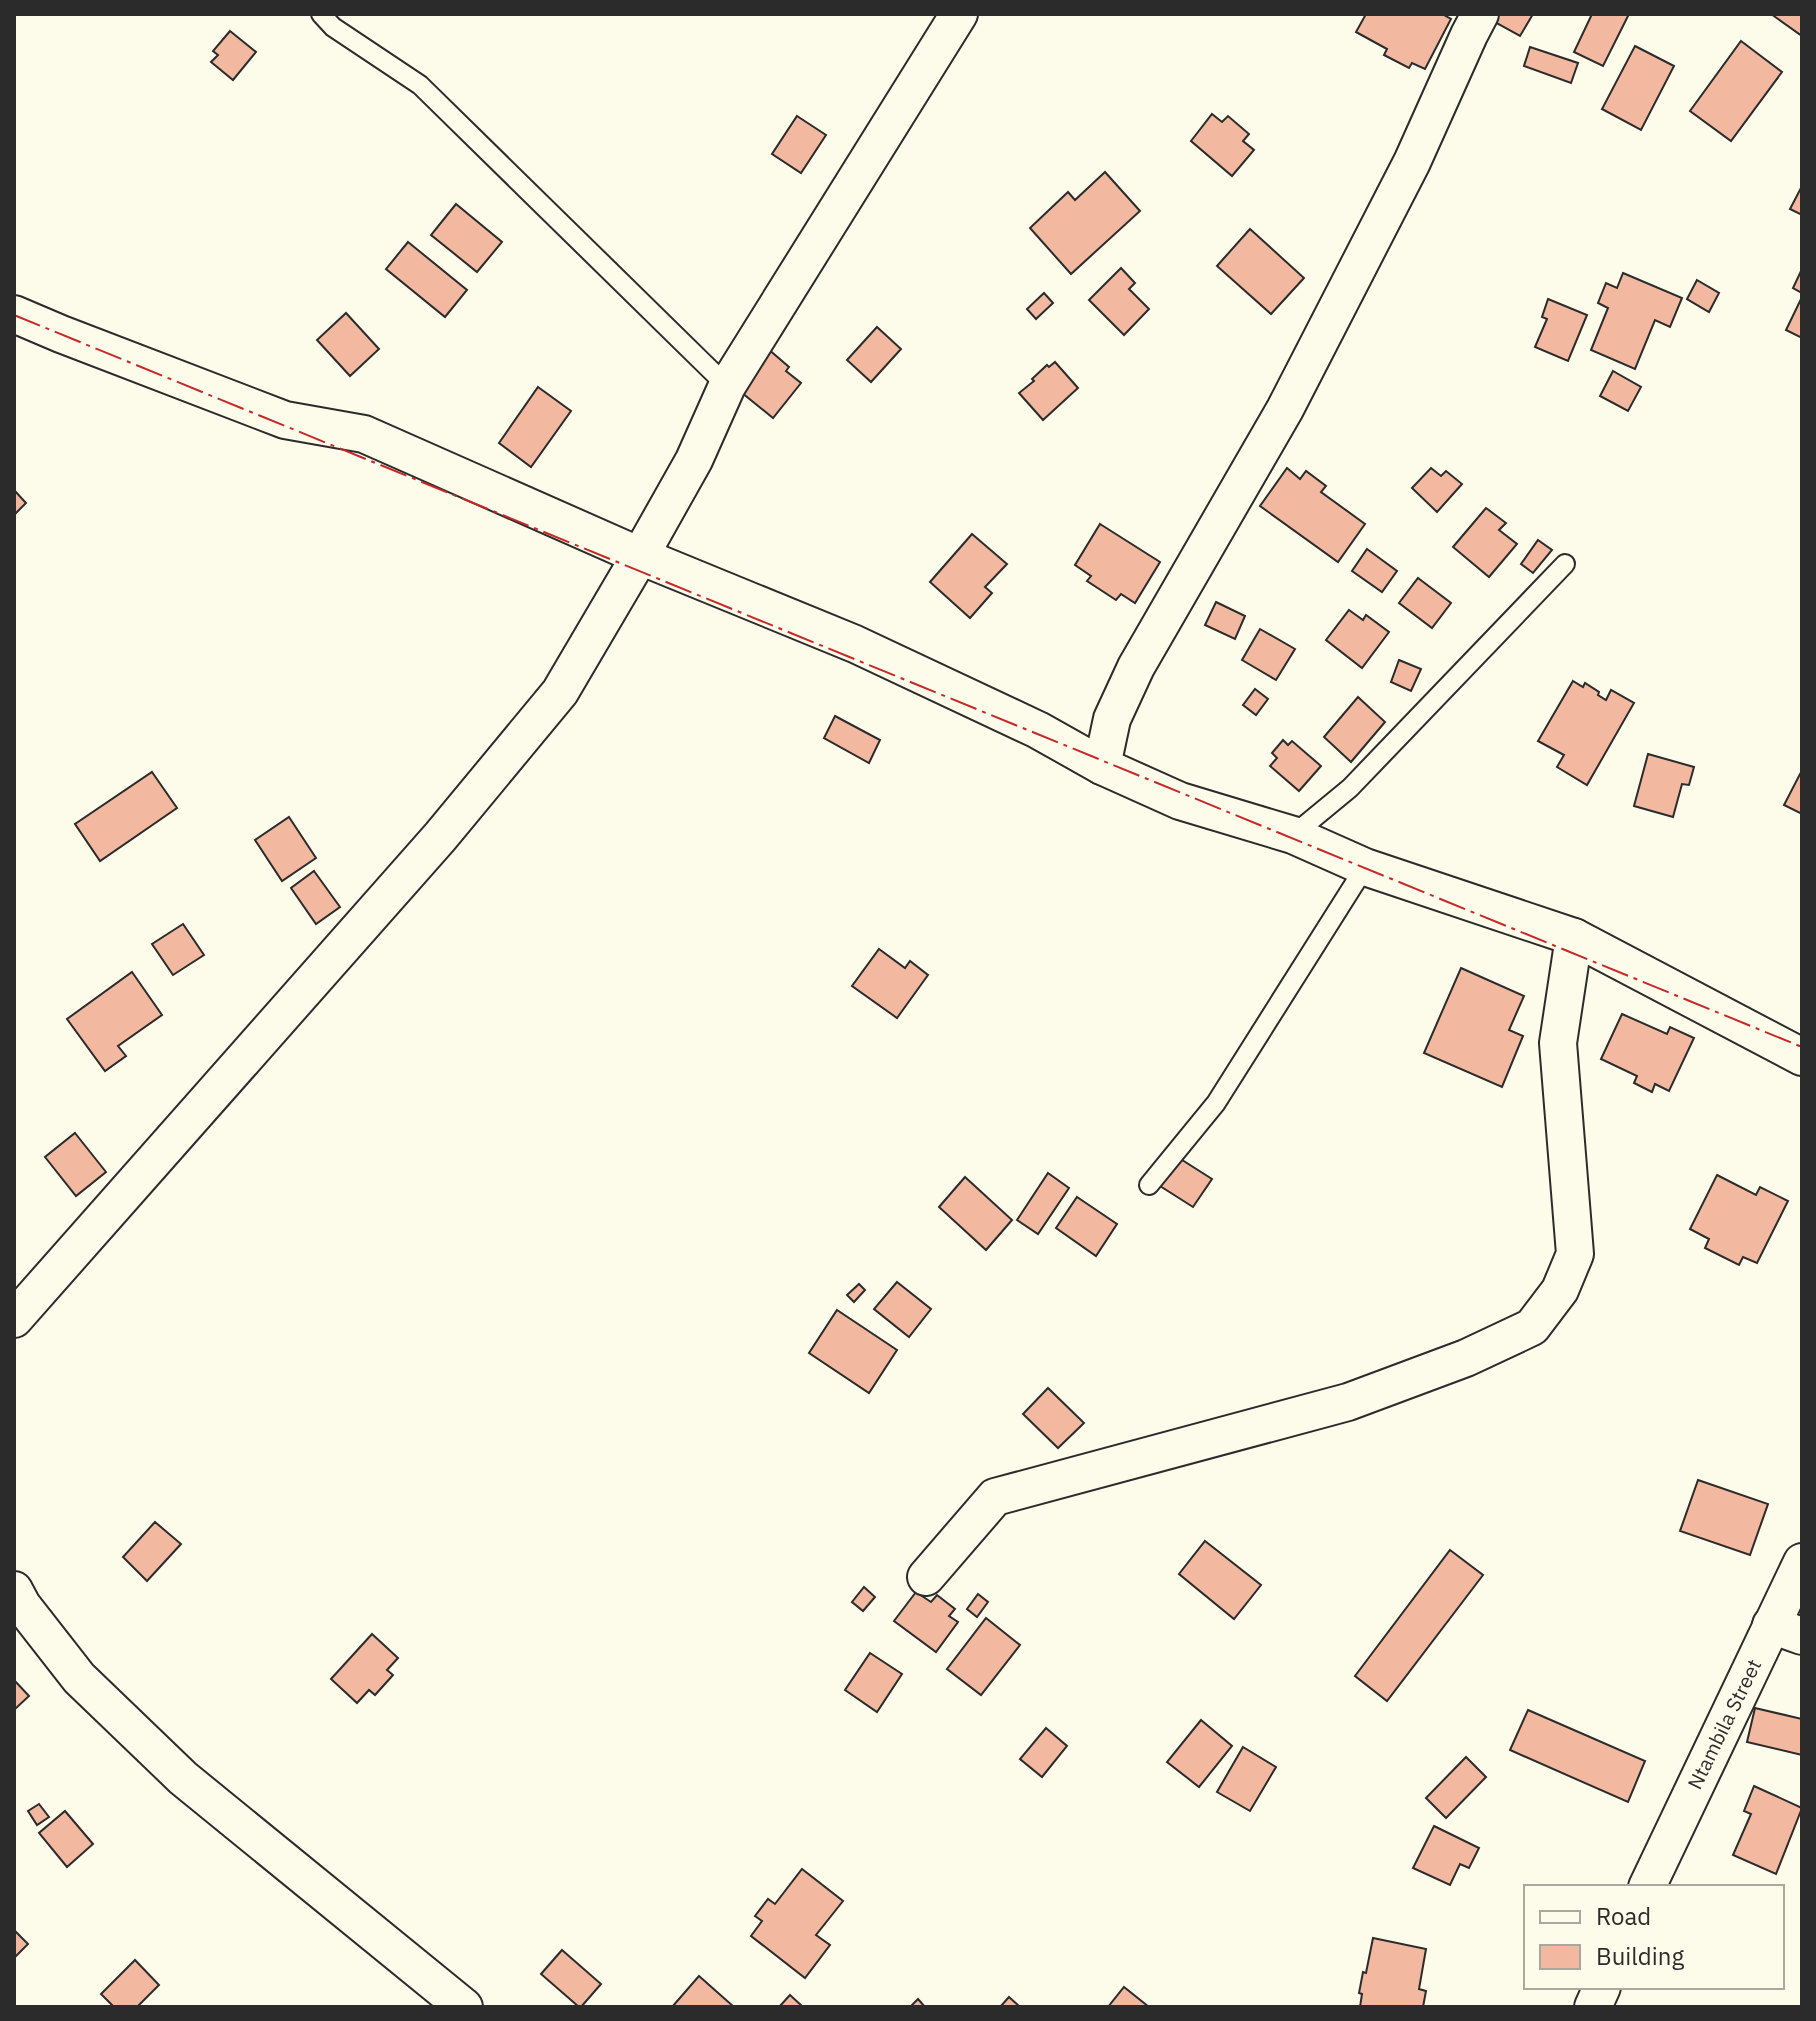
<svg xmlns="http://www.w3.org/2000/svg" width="1816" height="2021" font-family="'IBM Plex Sans',sans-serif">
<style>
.building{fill:#f2b8a0;stroke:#2b2b2b;stroke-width:2}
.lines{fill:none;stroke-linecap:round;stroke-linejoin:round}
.service-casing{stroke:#2b2b2b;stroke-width:22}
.minor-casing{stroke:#2b2b2b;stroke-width:40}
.service{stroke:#fdfbea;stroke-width:18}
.minor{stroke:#fdfbea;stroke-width:36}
.power{stroke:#c62828;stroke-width:2;stroke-dasharray:28 6 4 6;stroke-linecap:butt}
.labels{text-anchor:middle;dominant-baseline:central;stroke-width:6;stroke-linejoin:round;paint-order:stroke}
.street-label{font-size:20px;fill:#2b2b2b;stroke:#fdfbea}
</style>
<rect width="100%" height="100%" fill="#fdfbea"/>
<g class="building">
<polygon points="1366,14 1442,14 1451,19 1425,69 1412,63 1409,68 1384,55 1387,49 1356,32"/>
<polygon points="1495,14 1533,14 1520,36 1491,20"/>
<polygon points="1592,14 1629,14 1603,66 1574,52"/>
<polygon points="1771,14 1802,14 1802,36"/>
<polygon points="230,31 256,52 233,80 211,62 218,55 213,51"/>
<polygon points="1741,41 1782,72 1731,141 1690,111"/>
<polygon points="1635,46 1674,66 1641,130 1602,109"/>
<polygon points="1530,47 1578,63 1571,83 1524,66"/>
<polygon points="1212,114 1222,122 1228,116 1249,134 1243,141 1254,150 1232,176 1191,141"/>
<polygon points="797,116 826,135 801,173 772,154"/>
<polygon points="1105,172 1140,211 1071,274 1030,228 1068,192 1075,200"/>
<polygon points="1802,186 1802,215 1790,209"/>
<polygon points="456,204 502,242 477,272 431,235"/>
<polygon points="1250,229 1304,278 1271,314 1217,266"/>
<polygon points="408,242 467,290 445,317 386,269"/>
<polygon points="1121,268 1135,283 1129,289 1149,309 1124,335 1089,300"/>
<polygon points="1802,269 1802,293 1793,288"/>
<polygon points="1623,273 1682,298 1670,327 1655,320 1635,369 1591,350 1608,308 1598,303 1606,283 1617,288"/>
<polygon points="1697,280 1719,293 1709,312 1687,299"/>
<polygon points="1044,293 1053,303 1036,319 1027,309"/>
<polygon points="1802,297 1802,338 1786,330"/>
<polygon points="1548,299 1587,315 1568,361 1535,347 1547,319 1542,317"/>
<polygon points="346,313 379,349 350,376 317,340"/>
<polygon points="877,327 901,349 871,382 847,360"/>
<polygon points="767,348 789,367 786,371 801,383 773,418 736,388"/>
<polygon points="1055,362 1078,388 1043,420 1019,393 1034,381 1032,379 1047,365 1049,367"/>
<polygon points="1613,371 1641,387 1628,411 1600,396"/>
<polygon points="538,387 571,411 531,467 499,443"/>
<polygon points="1287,468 1300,479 1306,471 1326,486 1321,492 1365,524 1338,562 1260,506"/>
<polygon points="1431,468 1441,476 1446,471 1462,484 1437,512 1412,488"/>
<polygon points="14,490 26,503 14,515"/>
<polygon points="1486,508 1506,523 1499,530 1517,544 1489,577 1453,547"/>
<polygon points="1100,524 1160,562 1135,603 1121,594 1116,600 1087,581 1091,576 1075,565"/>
<polygon points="972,534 1007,564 985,587 992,593 970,618 930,582"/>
<polygon points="1538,540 1552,550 1533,573 1521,564"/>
<polygon points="1367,549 1397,571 1382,592 1352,571"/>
<polygon points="1418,578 1451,603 1432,628 1399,603"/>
<polygon points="1216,602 1245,616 1235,639 1205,625"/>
<polygon points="1349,610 1363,620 1366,615 1389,632 1362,668 1326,640"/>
<polygon points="1260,629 1295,649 1276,680 1242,660"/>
<polygon points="1399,660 1421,669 1411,691 1391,682"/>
<polygon points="1573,681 1583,687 1585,683 1599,692 1598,695 1606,700 1611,690 1634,703 1587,785 1557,767 1564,755 1538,741"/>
<polygon points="1255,689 1268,699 1256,715 1243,705"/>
<polygon points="1358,697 1385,722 1351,762 1324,737"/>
<polygon points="835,716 880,740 869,763 824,738"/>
<polygon points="1283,740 1288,745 1292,741 1321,766 1299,791 1270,766 1277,758 1272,753"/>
<polygon points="1648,754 1694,767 1689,785 1682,784 1673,817 1634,806"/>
<polygon points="152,772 177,808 100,861 75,824"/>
<polygon points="1800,774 1802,775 1802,814 1784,805"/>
<polygon points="289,817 316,858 282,881 255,840"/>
<polygon points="314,871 340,907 316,924 291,888"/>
<polygon points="183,924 204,955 173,975 152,944"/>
<polygon points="879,949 905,968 910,961 928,975 897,1018 852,986"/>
<polygon points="1461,968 1524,996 1509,1030 1523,1036 1502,1087 1424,1053"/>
<polygon points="132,972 162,1015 118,1046 126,1056 105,1071 67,1019"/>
<polygon points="1622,1014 1667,1034 1670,1027 1694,1038 1669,1091 1655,1084 1652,1092 1634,1083 1637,1076 1601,1059"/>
<polygon points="75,1133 106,1172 76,1196 45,1157"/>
<polygon points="1179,1158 1212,1179 1193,1207 1160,1186"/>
<polygon points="1048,1173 1069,1188 1038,1234 1017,1220"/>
<polygon points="1717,1175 1756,1195 1760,1187 1788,1201 1757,1263 1743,1257 1739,1265 1705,1248 1709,1239 1690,1229"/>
<polygon points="965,1177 1012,1220 986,1250 939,1207"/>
<polygon points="1077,1197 1117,1224 1096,1256 1056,1228"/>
<polygon points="897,1282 931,1309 909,1337 874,1309"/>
<polygon points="859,1284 865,1290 854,1302 847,1295"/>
<polygon points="837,1310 897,1350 869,1393 809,1353"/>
<polygon points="1048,1388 1084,1423 1058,1448 1023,1414"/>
<polygon points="1698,1480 1768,1504 1750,1555 1680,1531"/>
<polygon points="155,1522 181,1544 147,1581 123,1557"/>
<polygon points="1205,1541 1261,1585 1234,1619 1179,1574"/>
<polygon points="1450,1550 1483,1575 1387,1701 1355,1676"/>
<polygon points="864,1587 875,1597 863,1611 852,1602"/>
<polygon points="916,1592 931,1602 937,1595 955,1609 949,1616 958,1622 936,1652 894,1621"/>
<polygon points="978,1594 988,1602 977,1617 967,1609"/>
<polygon points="986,1618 1020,1645 981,1695 947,1669"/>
<polygon points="372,1634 398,1658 387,1670 393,1675 375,1695 369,1690 357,1703 331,1679"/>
<polygon points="870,1653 902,1674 877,1712 845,1690"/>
<polygon points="14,1680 29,1696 14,1710"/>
<polygon points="1755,1708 1802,1719 1802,1755 1747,1742"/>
<polygon points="1528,1710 1645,1761 1628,1802 1510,1750"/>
<polygon points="1201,1720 1232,1746 1199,1787 1167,1762"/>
<polygon points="1046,1728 1067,1746 1042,1777 1020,1759"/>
<polygon points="1243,1747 1276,1767 1250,1811 1217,1792"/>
<polygon points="1466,1757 1486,1777 1446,1818 1426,1798"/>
<polygon points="1754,1786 1802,1808 1776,1874 1733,1855 1751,1814 1744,1811"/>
<polygon points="39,1804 49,1817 37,1825 28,1811"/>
<polygon points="65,1811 93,1844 67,1867 39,1833"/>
<polygon points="1434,1826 1479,1848 1469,1868 1460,1864 1450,1885 1413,1868"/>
<polygon points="802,1869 843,1901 816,1935 830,1945 805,1978 751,1936 762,1921 755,1916 768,1899 775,1904"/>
<polygon points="14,1930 28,1944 14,1958"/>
<polygon points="1373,1938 1426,1949 1419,1989 1426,1991 1423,2007 1360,2007 1362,1994 1359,1993 1363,1972 1366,1973"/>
<polygon points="562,1950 601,1984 581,2007 579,2007 541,1974"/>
<polygon points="135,1960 159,1985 137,2007 114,2007 101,1994"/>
<polygon points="699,1976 734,2007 672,2007"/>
<polygon points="1124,1987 1149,2007 1108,2007"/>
<polygon points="790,1995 803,2007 779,2007"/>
<polygon points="1009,1997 1020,2007 1000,2007"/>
<polygon points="918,1999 925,2007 910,2007"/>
</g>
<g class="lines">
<defs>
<g id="service">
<polyline points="321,14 333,27 420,85 727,386"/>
<polyline points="1293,835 1350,788 1565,564"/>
<polyline points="1149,1185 1216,1103 1365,867"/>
</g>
<g id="minor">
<polyline points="14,314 61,334 285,420 364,434 640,556 855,644 1038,730 1102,766 1180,801 1293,835 1365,867 1574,937 1802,1057"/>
<polyline points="1102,766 1112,719 1136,667 1285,409 1412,162 1469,35 1480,14"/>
<polyline points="14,1319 440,837 560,692 640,556 694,460 727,386 959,14"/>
<polyline points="926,1577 995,1497 1348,1402 1466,1358 1532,1327 1560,1290 1575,1254 1558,1043 1574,937"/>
<polyline points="14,1590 22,1605 79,1678 183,1778 464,2007"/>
<polyline points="1771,1625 1802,1636"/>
<polyline points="1647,1887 1802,1562"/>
<polyline points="1593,2007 1602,1987"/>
</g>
</defs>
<use href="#service" class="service-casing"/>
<use href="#minor" class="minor-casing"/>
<use href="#service" class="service"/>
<use href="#minor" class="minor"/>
<polyline class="power" points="14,315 1802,1047"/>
</g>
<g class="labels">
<g class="street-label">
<text transform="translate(1724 1724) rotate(-64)">Ntambila Street</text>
</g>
</g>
<rect width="1816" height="2021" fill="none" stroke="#2b2b2b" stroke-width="32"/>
<rect x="1524" y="1885" width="260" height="104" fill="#fdfbea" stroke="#a9a89e" stroke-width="2"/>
<rect x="1540" y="1911" width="40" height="12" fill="#fdfbea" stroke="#a9a89e" stroke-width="2"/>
<text x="1596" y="1925" font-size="24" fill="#2b2b2b">Road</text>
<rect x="1540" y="1945" width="40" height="24" fill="#f2b8a0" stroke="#a9a89e" stroke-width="2"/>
<text x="1596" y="1965" font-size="24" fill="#2b2b2b">Building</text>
</svg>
